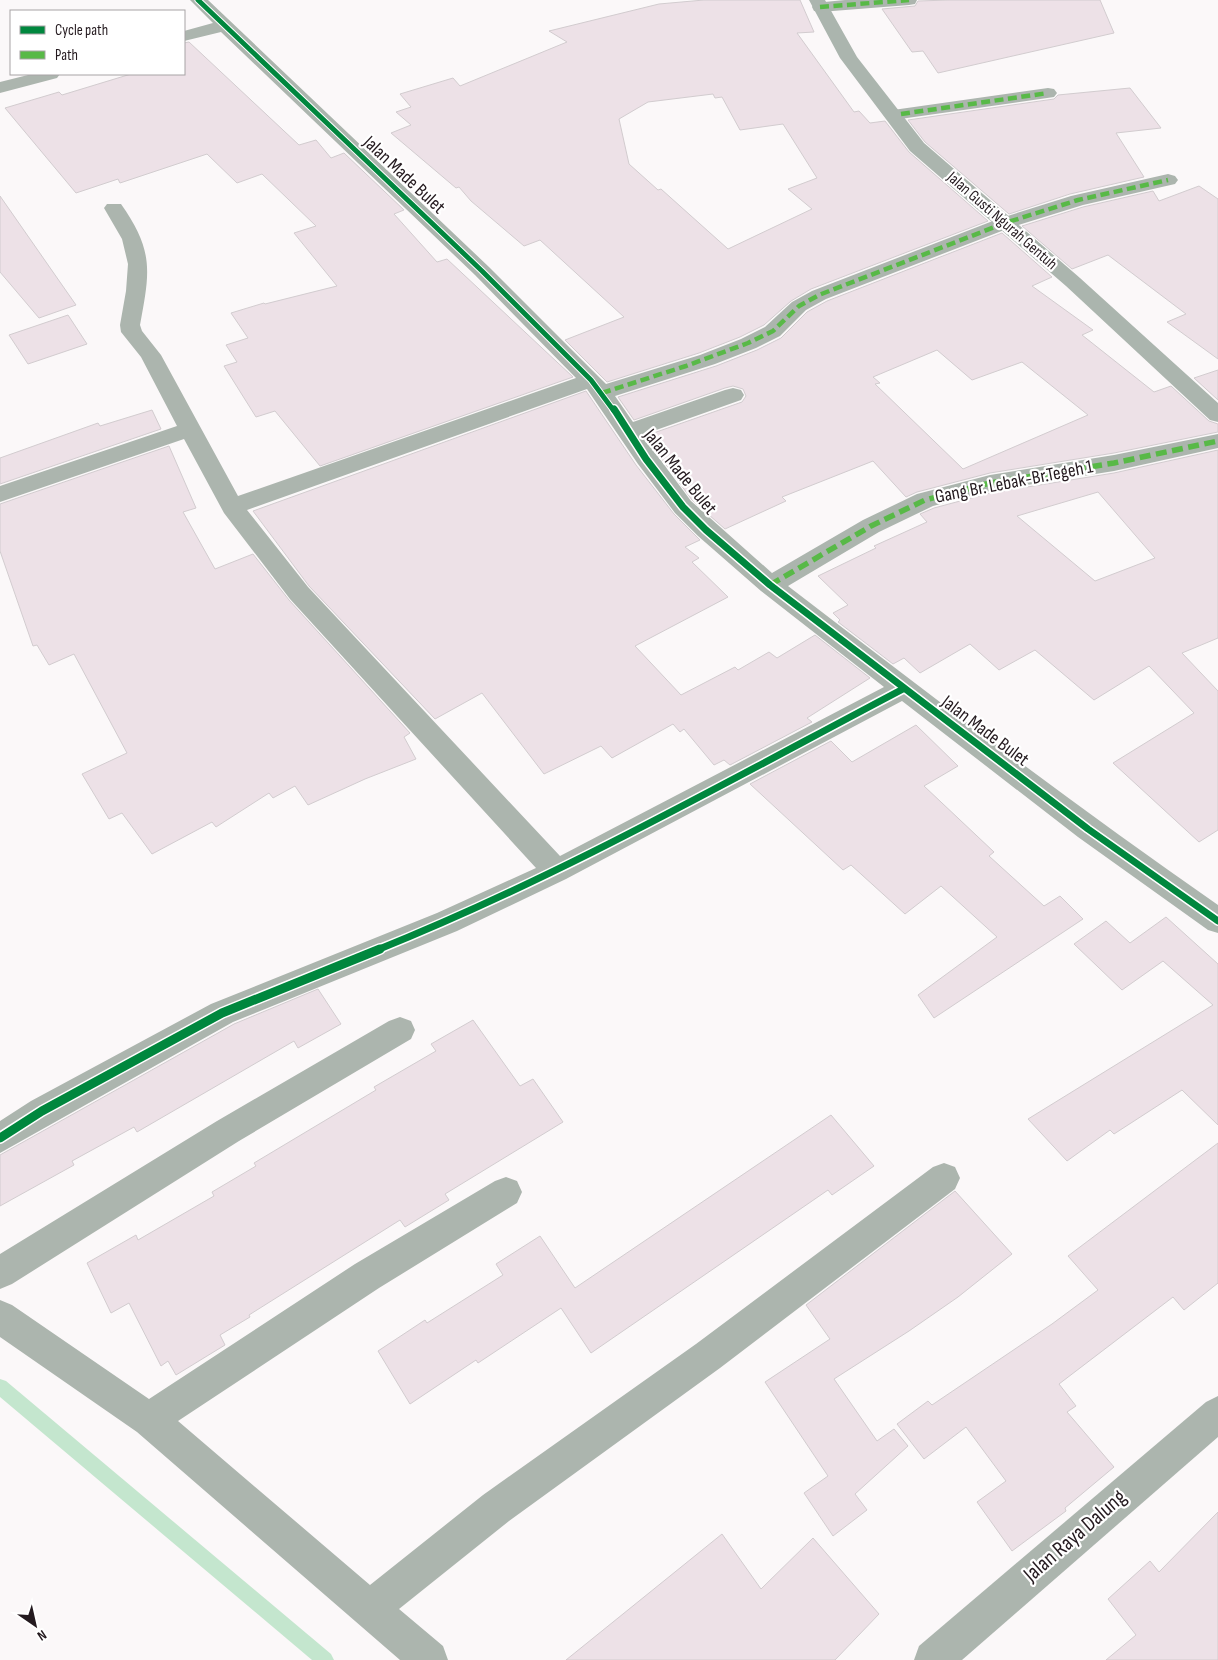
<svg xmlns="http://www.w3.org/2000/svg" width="1218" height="1660" font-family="'Sofia Sans Condensed',sans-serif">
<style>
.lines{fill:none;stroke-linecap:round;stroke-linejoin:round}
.stream{fill:#c4e6ce;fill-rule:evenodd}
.building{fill:#ede1e7;stroke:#d2cccf;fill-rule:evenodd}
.minor{fill:#acb5ae;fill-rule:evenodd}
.major{fill:#abb5ae;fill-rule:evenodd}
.quiet-far1{stroke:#58b947;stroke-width:4.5;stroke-dasharray:9 4.5;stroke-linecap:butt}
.quiet{stroke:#58b947;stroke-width:5.5;stroke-dasharray:11 5.5;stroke-linecap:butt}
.cycleway-far2-casing{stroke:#fff;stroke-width:7}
.cycleway-far1-casing{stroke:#fff;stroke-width:10}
.cycleway-casing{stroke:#fff;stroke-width:12}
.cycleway-far2{stroke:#00873e;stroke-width:5}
.cycleway-far1{stroke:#00873e;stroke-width:7}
.cycleway{stroke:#00873e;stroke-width:9}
.labels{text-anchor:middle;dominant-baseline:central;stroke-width:4.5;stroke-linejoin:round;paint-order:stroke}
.far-street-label{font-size:16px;fill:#241a1f;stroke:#fff}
.street-label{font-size:19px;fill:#241a1f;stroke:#fff}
.near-street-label{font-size:22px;fill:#241a1f;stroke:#fff}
</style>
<rect width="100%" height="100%" fill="#fbf8f9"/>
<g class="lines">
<polygon class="stream" points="0,1379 6,1381 331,1654 334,1660 312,1660 0,1397"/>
</g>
<g class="building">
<path d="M704,0H800L814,32L797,33L854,112L859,111L870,123L885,121L909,152L988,221L811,289L791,301L764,325L740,337L699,353L607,382L565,340L624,317L540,240L524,246L471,201L459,187L456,188L391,133L411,125L396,112L411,107L400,94L453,78L460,86L567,42L549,31L659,4ZM713,94L715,98L722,97L740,130L783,124L817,178L788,189L812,209L728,249L661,189L658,190L629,164L619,119L648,102Z"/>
<polygon points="949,0 1100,0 1114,33 938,73 923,51 912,52 882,9 915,6 918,1"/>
<polygon points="189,42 299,145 316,140 331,158 344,153 404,210 394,214 437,262 447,259 573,377 320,466 275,411 256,417 224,366 237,362 226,345 248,338 231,313 264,303 265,304 337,286 294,233 316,226 262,174 237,183 207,154 120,183 118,179 76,193 5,108 59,92 62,95 131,74 184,74 184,43"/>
<polygon points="1130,88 1161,128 1116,133 1144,177 1070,194 1009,214 925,142 908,120 1054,99 1058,95"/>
<polygon points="1199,186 1218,199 1218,359 1167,322 1186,314 1108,255 1072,269 1022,226 1083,207 1153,191 1159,201"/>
<polygon points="0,196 76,305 39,318 0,272"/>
<path d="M1002,233L1052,277L1032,286L1093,330L1082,335L1154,392L1171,386L1209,421L1218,424V432L1114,453L990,473L917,492L906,497L873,461L782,497L786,501L725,529L692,500L645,436L742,402L746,396L743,389L733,386L725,388L634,420L618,397L716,366L757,350L781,338L807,312L827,301ZM937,350L972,380L1022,362L1088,415L963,469L875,384L880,383L873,377Z"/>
<polygon points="68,315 87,344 28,364 9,335"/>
<polygon points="1218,370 1218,400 1194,378"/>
<polygon points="586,391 636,465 674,514 700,540 685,547 699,558 692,562 728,597 635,646 681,695 735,667 738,670 769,652 777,658 815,635 870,678 807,718 812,722 730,765 724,760 714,765 684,729 680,732 673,724 612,758 601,746 544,774 482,693 435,719 309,586 253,511"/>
<polygon points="152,410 161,429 0,484 0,458 98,423 100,426"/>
<polygon points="169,446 196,508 183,512 215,569 253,554 289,600 410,733 404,737 416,759 365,779 308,805 295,786 273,798 269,793 216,827 212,822 152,854 122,813 109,819 82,774 127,753 74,654 49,665 37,645 33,646 0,551 0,504"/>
<path d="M1218,450V638L1182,653L1218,691V830L1199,842L1113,763L1194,713L1149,666L1094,700L1035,650L999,670L970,644L920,673L904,658L893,664L838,622L840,620L833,613L848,605L818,576L876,548L874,546L927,522L920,514L934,508L990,493L1114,473ZM1098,492L1155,558L1095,581L1017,516Z"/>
<polygon points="916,725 958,766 924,786 994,852 989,856 1044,906 1060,896 1083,919 934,1018 918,995 997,937 941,886 905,914 851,865 843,870 750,784 831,741 852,762"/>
<polygon points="1166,917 1218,964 1218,1125 1182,1090 1114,1134 1110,1130 1067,1161 1028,1119 1213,1005 1163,961 1122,990 1074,944 1106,921 1130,943"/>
<polygon points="318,989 341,1024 298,1048 294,1041 137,1132 134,1127 72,1161 74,1165 0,1206 0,1155 234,1024"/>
<polygon points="473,1020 520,1086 533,1079 563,1122 445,1194 449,1200 405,1227 400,1220 249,1315 250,1317 220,1335 225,1345 176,1375 168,1361 161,1366 129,1303 111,1313 87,1263 136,1235 138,1240 214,1196 212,1192 256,1166 254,1163 376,1090 374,1087 436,1051 431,1044"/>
<polygon points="831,1115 874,1166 832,1195 828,1190 591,1353 561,1308 478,1363 476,1360 410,1404 378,1351 425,1320 427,1323 503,1275 496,1264 540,1236 575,1288"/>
<polygon points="1218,1143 1218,1283 1184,1310 1173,1297 1059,1384 1076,1406 1067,1412 1114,1467 1065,1508 1066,1511 1012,1551 977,1502 1006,1481 966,1427 924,1459 897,1424 928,1401 932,1405 1052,1324 1098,1290 1068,1256"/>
<polygon points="955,1191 1012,1254 958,1297 909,1331 834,1379 877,1441 894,1429 908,1446 855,1494 867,1510 833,1536 804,1493 828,1476 765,1382 830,1339 806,1305"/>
<polygon points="1218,1512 1218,1660 1106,1660 1136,1635 1108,1599 1150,1561 1159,1572"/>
<polygon points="722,1534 761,1589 813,1538 879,1614 835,1660 566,1660"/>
</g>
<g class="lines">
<g class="minor">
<path d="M190,0H208L489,267L606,384L700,355L741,339L765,327L792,302L812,291L998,219L1071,196L1168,174L1175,176L1178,180L1175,184L1083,205L1012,227L826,299L806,310L780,336L756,348L715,364L615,396L633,422L725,390L733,388L741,390L744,395L741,400L642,435L691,501L772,573L863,520L917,494L990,475L1114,455L1218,434V448L1114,471L990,491L933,506L879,532L788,586C930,695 1071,803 1218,905V933L1208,930L1078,837L902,701L566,879L457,931L233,1022L0,1153V1121L31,1101L211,1004L437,913L536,868L290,599L224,513L184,439L0,502V486L177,426L141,357L121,332L120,325L126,291L128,264L122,239L104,208L107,204H121C154,251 150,271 140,325L142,331L161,355L238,496L576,378L475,275L221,32L184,41V31L213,23ZM587,389L638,464L675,513L698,536L761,591L884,687L560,856L308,587L247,510Z"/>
<polygon points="845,0 917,0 915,4 909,5 820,12 814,11 812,7 814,3"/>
<polygon points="32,74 60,74 57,78 0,93 0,82"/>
<polygon points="1048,88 1054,89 1057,93 1054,97 893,120 887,119 884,115 887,111 893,110"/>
<polygon points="400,1017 411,1021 415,1030 411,1039 239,1141 12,1284 0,1289 0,1254 217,1121 389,1021"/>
<polygon points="944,1163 955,1167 960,1178 955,1189 720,1368 509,1521 399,1609 443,1646 448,1660 400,1660 137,1432 0,1337 0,1300 12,1305 149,1399 355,1264 495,1181 506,1177 517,1181 522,1192 517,1203 379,1288 178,1421 370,1585 483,1495 696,1344 933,1167"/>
<polygon points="1218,1396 1218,1437 962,1660 914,1660 919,1646 1206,1402"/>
</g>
<polygon class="major" points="809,0 825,0 857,57 924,143 1080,278 1218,403 1218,422 1210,420 1066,286 910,151 840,58"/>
<g class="quiet-far1">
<polyline points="820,7 909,0"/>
<polyline points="901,114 1048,93"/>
<polyline points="602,393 686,366 748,343 773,331 799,306 819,295 1005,223 1078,200 1168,180"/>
</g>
<polyline class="quiet" points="770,585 871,526 925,500 990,483 1114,463 1218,441"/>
<defs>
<polyline id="cycleway-far2" points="198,0 482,271 591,380 614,411"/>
<g id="cycleway-far1">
<polyline points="614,409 646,459 683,507 706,530 770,585 1088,829 1218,921"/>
<path d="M377,950C559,877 730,780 903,689"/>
</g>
<polyline id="cycleway" points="0,1138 42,1111 222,1013 380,949"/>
</defs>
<use href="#cycleway-far2" class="cycleway-far2-casing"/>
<use href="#cycleway-far1" class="cycleway-far1-casing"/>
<use href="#cycleway" class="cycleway-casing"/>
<use href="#cycleway-far2" class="cycleway-far2"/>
<use href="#cycleway-far1" class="cycleway-far1"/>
<use href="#cycleway" class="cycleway"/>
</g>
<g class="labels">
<g class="far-street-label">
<text transform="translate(1002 221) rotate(41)">Jalan Gusti Ngurah Gentuh</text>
</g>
<g class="street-label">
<text transform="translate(404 175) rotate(43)">Jalan Made Bulet</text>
<text transform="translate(680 472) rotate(51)">Jalan Made Bulet</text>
<text transform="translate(1014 482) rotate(-11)">Gang Br. Lebak-Br.Tegeh 1</text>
<text transform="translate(985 731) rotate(37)">Jalan Made Bulet</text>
</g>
<g class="near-street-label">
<text transform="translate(1075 1536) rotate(-41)">Jalan Raya Dalung</text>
</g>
</g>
<rect x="10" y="10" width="175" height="65" fill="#ffffff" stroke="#a7a3a5"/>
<rect x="20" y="26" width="25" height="8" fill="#00873e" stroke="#a7a3a5"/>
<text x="55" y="35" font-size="15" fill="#241a1f">Cycle path</text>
<rect x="20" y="51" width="25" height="8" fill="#58b947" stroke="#a7a3a5"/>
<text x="55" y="60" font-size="15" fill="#241a1f">Path</text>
<g transform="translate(35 1625) rotate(146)" stroke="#ffffff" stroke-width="4" paint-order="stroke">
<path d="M0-4L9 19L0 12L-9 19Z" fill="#241a1f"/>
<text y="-8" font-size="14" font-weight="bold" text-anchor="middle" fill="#241a1f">N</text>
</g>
</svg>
